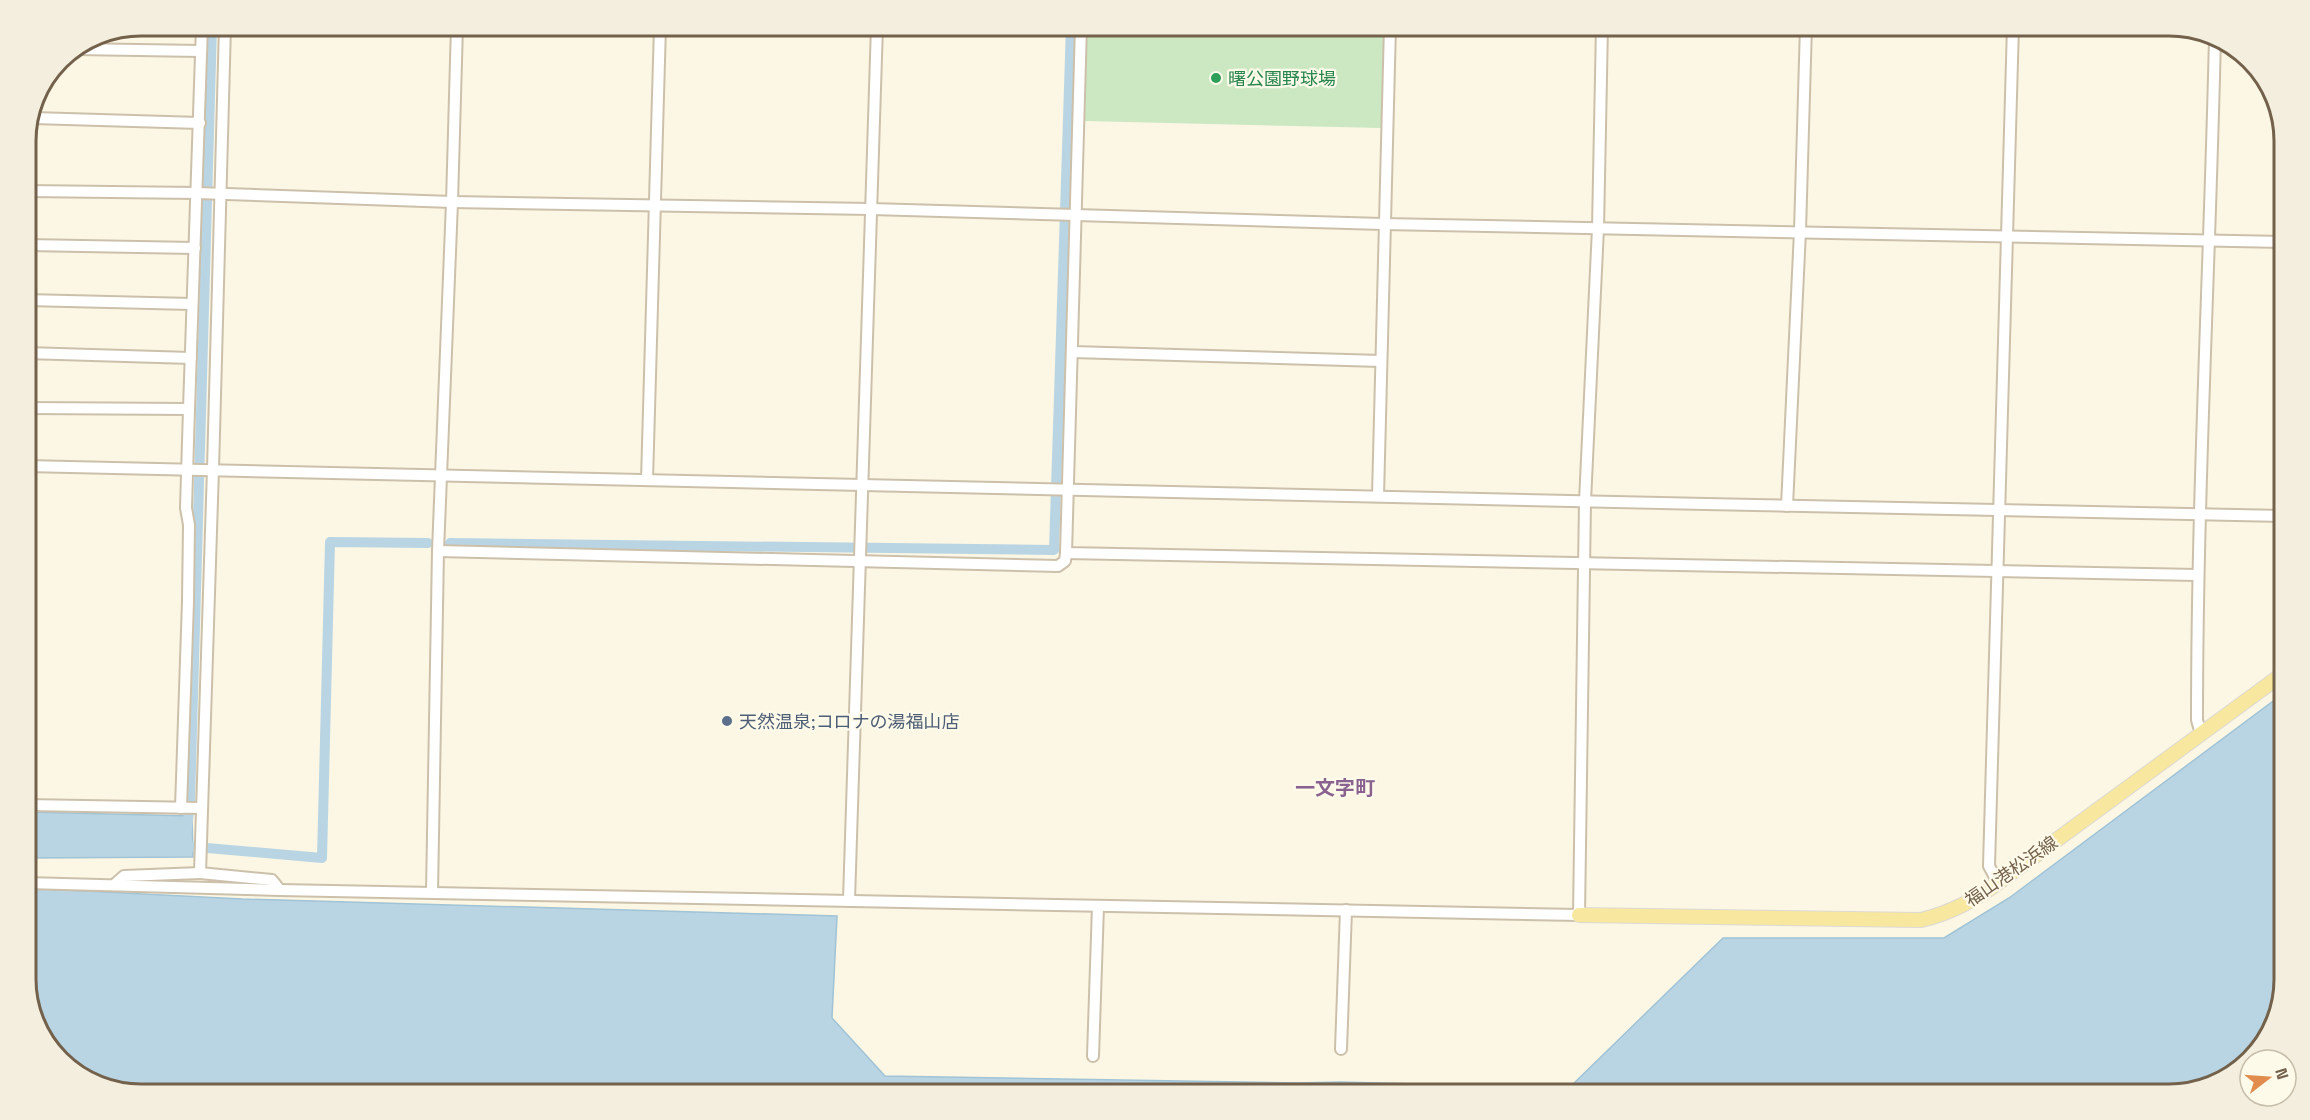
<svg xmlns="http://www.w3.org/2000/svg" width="2310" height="1120" font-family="'Space Grotesk','Noto Sans JP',sans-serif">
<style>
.green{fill:#cbe8c3}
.water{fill:#b9d5e4;stroke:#a0c3d6;stroke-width:1.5}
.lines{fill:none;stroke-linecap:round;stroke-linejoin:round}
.canal{stroke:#b9d5e4;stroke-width:10}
.minor-casing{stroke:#ccc0ab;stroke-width:14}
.major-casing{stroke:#ddd9d4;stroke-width:16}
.minor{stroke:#fff;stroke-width:10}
.major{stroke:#f8e89f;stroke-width:14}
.leisure-dot{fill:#2e9e5b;stroke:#fefaea;stroke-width:2}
.service-dot{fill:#5c6f8a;stroke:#fefaea;stroke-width:2}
.labels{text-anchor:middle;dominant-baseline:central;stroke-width:4.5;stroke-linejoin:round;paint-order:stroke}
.leisure-label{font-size:18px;fill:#27864d;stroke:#fefaea;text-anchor:start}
.service-label{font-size:18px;fill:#4e5e75;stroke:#fefaea;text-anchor:start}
.street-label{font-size:18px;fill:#73614b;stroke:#fefaea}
.neighbourhood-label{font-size:20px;font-weight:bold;fill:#8a628f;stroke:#fefaea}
.rim{fill:none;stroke:#73614b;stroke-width:3}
</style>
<rect width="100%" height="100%" fill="#fbf7e4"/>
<polygon class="green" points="1087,26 1384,26 1381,128 1085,121"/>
<g class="water">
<polygon points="2284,693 2284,979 2273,1030 2233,1075 2170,1094 141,1094 90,1083 45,1044 26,987 26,888 242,899 837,916 832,1018 885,1076 1297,1083 1340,1082 1569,1088 1723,938 1944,938 2009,898"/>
<polygon points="26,812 192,816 193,857 26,858"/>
</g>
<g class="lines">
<g class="canal">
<polyline points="450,543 1054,550 1071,26"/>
<polyline points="187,829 190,802 212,26"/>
<polyline points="184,846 322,858 330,542 428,543"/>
</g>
<defs>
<g id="minor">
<polyline points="225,26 213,469 200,873 272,880 280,890"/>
<polyline points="1081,26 1066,553 2197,575"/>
<polyline points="75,49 201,51"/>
<polyline points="33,118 200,123"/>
<polyline points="26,191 197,193 452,202 871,209 1383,224 2284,242"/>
<polyline points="26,245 195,248"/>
<polyline points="26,300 192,304"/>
<polyline points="1072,352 1381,361"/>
<polyline points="26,353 191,358"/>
<polyline points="26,408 189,409"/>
<path d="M26,466C586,476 1146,490 1706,504C1898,509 2091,511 2284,516"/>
<polyline points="647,480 660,26"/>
<polyline points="1378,496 1390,26"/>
<polyline points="1787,506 1800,231 1806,26"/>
<polyline points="438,551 1058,566 1065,561 1066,553"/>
<path d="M2201,734L2197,720C2197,492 2210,264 2215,36"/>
<polyline points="26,805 201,808"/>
<polyline points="181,808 188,601 189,525 186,508 189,409 202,26"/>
<polyline points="26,883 280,890 1579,915 1585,501 1598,228 1602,26"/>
<polyline points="1998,883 1989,866 2013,26"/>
<polyline points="115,884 124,876 200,873"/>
<polyline points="432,892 438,551 452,202 457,26"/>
<polyline points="849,900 877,26"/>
<polyline points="1341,1049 1346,910"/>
<polyline points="1093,1056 1098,906"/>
</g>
<path id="major" d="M1579,915L1921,920C1951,913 1974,900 1998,883L2284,673"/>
</defs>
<use href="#minor" class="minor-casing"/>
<use href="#major" class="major-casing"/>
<use href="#minor" class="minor"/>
<use href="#major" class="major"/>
</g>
<circle class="leisure-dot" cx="1216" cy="78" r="6"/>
<circle class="service-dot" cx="727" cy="721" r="6"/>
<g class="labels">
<g class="leisure-label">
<text x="1228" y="78">曙公園野球場</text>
</g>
<g class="service-label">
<text x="739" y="721">天然温泉;コロナの湯福山店</text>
</g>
<g class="street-label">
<text transform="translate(2011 871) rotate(-35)">福山港松浜線</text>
</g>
<g class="neighbourhood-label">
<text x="1335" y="788">一文字町</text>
</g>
</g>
<path d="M0 0H2310V1120H0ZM141 36H2169A105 105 0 0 1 2274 141V979A105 105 0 0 1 2169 1084H141A105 105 0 0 1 36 979V141A105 105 0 0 1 141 36Z" fill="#f3eedd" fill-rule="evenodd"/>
<path class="rim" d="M141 36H2169A105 105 0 0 1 2274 141V979A105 105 0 0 1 2169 1084H141A105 105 0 0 1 36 979V141A105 105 0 0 1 141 36Z"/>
<g transform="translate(2268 1078) rotate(73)"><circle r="28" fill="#fefaea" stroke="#c6bdaa" stroke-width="1.5"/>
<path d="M0-4.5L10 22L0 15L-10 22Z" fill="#e18c4d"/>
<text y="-9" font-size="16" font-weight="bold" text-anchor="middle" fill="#73614b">N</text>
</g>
</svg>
